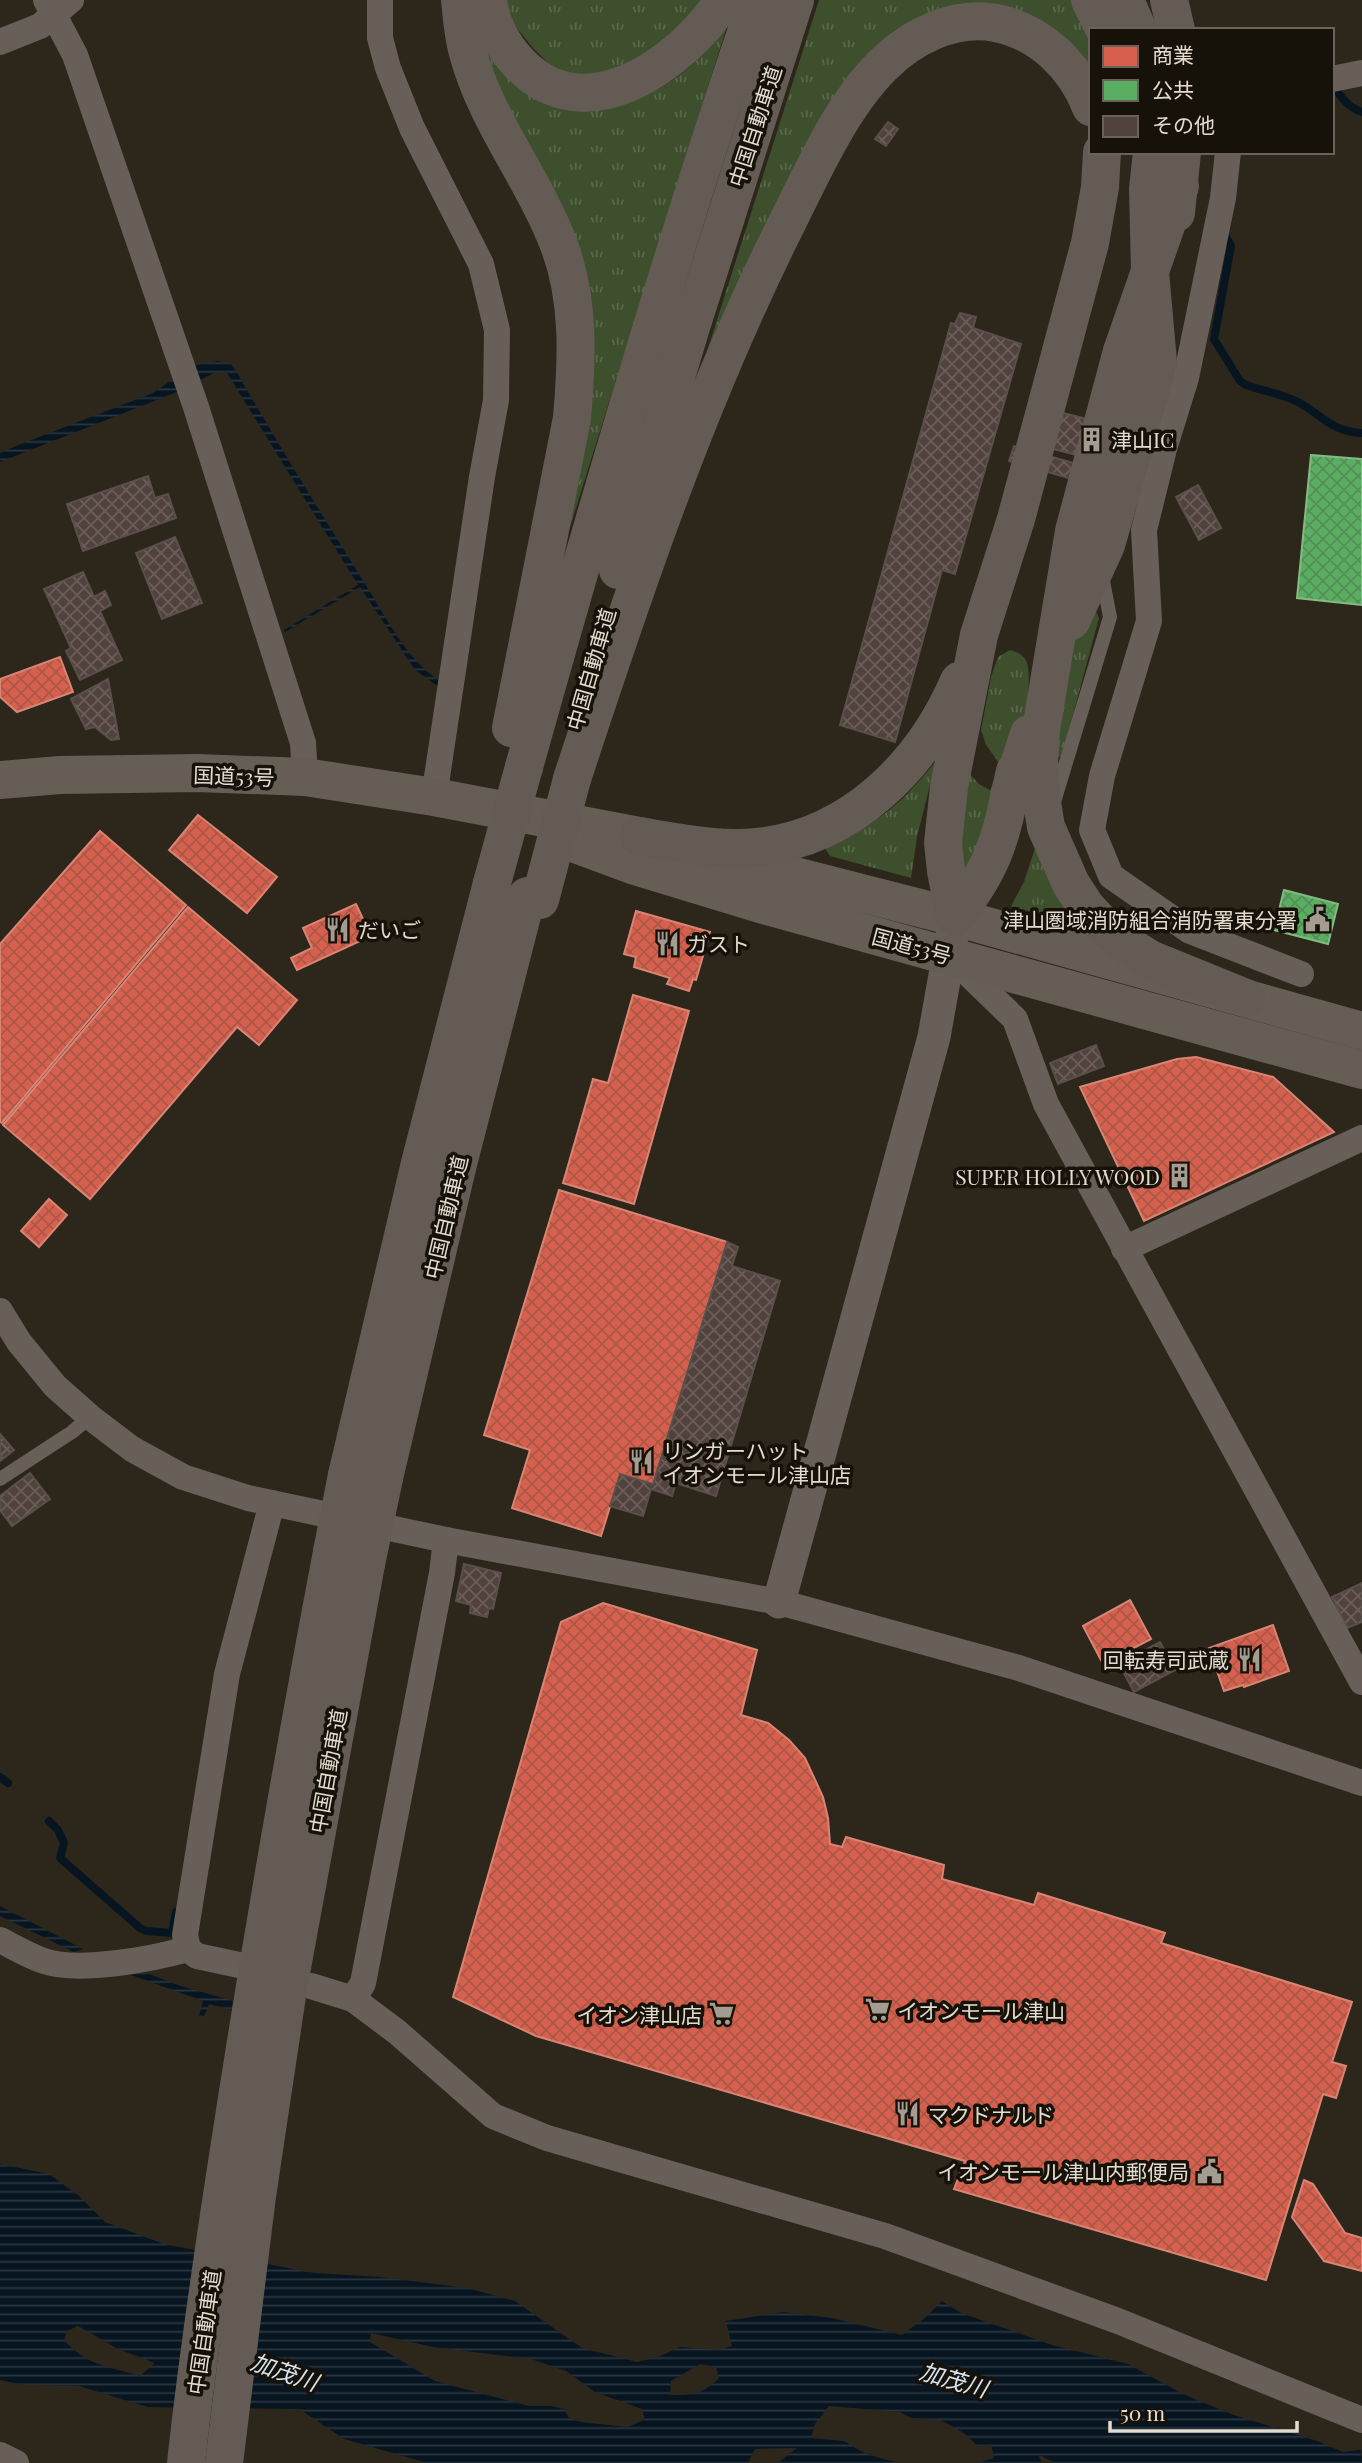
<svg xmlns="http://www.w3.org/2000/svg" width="1362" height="2463" font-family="'Playfair Display','Noto Sans JP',serif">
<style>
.grass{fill:url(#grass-tufts)}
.water{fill:url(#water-rules);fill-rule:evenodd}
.shops{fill:url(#shops-cross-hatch);stroke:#da8574;stroke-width:2}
.public{fill:url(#public-cross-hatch);stroke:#83bc82;stroke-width:2}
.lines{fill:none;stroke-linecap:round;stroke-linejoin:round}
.stream{stroke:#071521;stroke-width:8}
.building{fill:url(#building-cross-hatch);stroke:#59504a;stroke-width:2}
.service{stroke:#685f58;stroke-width:14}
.minor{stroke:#685f58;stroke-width:26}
.tertiary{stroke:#685f58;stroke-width:33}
.trunk{stroke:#665d55;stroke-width:38}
.motorway{stroke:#645c54;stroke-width:38}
.motorway-bridge{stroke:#645c54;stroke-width:38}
.labels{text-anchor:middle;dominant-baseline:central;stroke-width:7;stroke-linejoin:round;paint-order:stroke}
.street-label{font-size:21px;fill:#e4dbcf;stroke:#171209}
.poi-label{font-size:21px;fill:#e4dbcf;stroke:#171209;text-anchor:start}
.water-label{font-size:23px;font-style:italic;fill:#d4e4f2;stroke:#171209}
</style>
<defs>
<pattern id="grass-tufts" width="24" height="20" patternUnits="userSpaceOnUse" patternTransform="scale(1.75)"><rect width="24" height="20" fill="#3e4f2e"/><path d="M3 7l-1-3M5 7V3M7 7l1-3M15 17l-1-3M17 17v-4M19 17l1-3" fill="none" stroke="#5a684b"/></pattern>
<pattern id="water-rules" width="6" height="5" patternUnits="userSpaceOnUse" patternTransform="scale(1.75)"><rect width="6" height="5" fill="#071521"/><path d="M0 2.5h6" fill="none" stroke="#2b3640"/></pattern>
<pattern id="shops-cross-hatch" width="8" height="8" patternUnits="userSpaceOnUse" patternTransform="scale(1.75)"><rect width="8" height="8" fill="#d6604d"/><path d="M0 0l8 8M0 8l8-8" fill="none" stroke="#aa5748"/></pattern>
<pattern id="public-cross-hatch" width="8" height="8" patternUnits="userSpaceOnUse" patternTransform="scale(1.75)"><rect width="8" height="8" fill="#5aae61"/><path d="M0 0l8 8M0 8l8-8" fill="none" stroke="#538e56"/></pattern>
<pattern id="building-cross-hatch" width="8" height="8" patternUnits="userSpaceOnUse" patternTransform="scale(1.75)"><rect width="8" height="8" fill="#52423d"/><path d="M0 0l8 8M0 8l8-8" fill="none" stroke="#6b5d58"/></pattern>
</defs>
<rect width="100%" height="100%" fill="#2c261b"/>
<g class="grass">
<path d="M472,0L494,51L625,104C671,87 700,63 728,23L564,546L587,391L494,95Z"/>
<polygon points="506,0 706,0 646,60 594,75 568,73 550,65 533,48 512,22"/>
<polygon points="819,0 1072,0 1091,40 1091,75 1049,29 904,34 671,464"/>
<polygon points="1095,610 1099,618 1064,748 1060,757 1057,758 1060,681 1083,614"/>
<path d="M1010,650C1017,652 1024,655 1027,663C1033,683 1022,736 1019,759L1002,767L986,745L981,730L991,677L998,657Z"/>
<path d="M936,761L917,837L911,878L830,856L824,847C878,823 899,807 936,761Z"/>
<polygon points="968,772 979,784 995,793 978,851 961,878 957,854"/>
<polygon points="1037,842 1082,917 1075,924 1011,906 1024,882"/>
</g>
<g class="water">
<path d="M217,361L230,363L236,371C277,442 320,512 364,582C386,616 406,661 442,682L443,690L415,670L360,587L285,632L284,630L358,585L227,373L216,372L172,394L0,462V453L16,446L153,393L192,366Z"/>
<polygon points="0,1906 83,1949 74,1952 0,1916"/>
<polygon points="133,1968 181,1986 233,2001 231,2010 209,2004 204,2017 199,2016 203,2001 120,1971"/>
<path d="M0,2164L49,2174L79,2196L105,2222L164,2244L314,2273L380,2277L467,2288L515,2301L582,2348L637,2362L658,2357L680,2347L718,2350L732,2346L726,2321L782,2312L832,2318L902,2335L926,2317L942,2301L961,2313L1052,2345L1128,2364L1183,2394L1231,2414L1317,2441L1343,2452L1361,2450L1362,2463H1055L1038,2454L1042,2463H978L994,2458L991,2444L979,2447L965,2434L941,2420L911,2418L900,2412L829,2406L815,2424L811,2438L844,2441L866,2454L898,2463H778L797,2448L755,2449L748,2463H427L344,2439L299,2409L148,2407L79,2386L17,2384L0,2380ZM78,2326L120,2350L155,2363L140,2376C109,2366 87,2366 64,2340L67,2331ZM371,2333L433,2347L531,2359L566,2371L595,2392L642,2409L645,2420L627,2427L581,2422L569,2418L564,2409L551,2406H529L435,2381L370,2342ZM700,2364L716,2367L719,2378C702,2395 693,2395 670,2395L671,2381Z"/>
</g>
<g class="shops">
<polygon points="60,657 73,692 17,712 0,697 0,679"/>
<polygon points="198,815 277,877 247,913 169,850"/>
<polygon points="100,831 186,905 2,1123 0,1122 0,944"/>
<polygon points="356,904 371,936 297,970 291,958 312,948 303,928"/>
<polygon points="188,907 297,1000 259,1045 237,1027 90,1199 3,1125"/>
<polygon points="636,911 710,932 696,980 693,979 689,991 667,984 670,978 634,967 636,957 624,954"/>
<polygon points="633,995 689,1011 634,1204 563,1183 593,1079 608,1083"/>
<polygon points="1196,1057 1273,1077 1334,1132 1144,1221 1080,1087 1177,1059"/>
<polygon points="559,1190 727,1242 653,1484 620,1474 601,1536 512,1508 530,1450 484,1435"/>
<polygon points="49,1199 67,1215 39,1247 21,1231"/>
<polygon points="1130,1600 1151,1639 1103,1664 1083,1626"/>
<polygon points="603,1603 757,1650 741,1715 768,1723 789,1740 805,1758 823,1797 828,1818 830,1844 842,1847 846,1837 944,1865 942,1879 1034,1905 1038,1893 1165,1933 1161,1943 1352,2002 1332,2062 1346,2066 1336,2098 1323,2094 1266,2280 954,2189 965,2161 536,2036 453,1997 561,1622"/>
<polygon points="1273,1625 1289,1671 1244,1687 1243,1685 1224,1691 1209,1648"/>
<polygon points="1304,2180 1313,2184 1345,2233 1362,2238 1362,2271 1324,2261 1292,2217"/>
</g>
<g class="public">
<polygon points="1311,455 1362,459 1362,605 1297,598"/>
<polygon points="1284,890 1338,904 1328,944 1274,930"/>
</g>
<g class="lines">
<g class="stream">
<path d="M1332,82C1340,96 1347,107 1362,112"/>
<path d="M1226,237L1231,246L1214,339L1240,381L1246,385C1262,391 1283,394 1298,402C1322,415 1332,432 1362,433"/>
<polyline points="0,1777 8,1783"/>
<polyline points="49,1821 58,1830 64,1843 60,1858 140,1928 146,1931 172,1933 176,1912"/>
</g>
</g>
<g class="building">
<polygon points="888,122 898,129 886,146 875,139"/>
<polygon points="960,313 976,317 973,328 1021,344 955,574 942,570 895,742 840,725 951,323 955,324"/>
<polygon points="1043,408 1147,434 1138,471 1034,444"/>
<polygon points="1014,446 1143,483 1139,498 1009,461"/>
<polygon points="148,476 155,498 168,494 176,518 83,551 67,504"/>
<polygon points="1198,485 1221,528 1199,540 1176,497"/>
<polygon points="175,537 202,603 162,619 136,553"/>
<polygon points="83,572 94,597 105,591 111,605 100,611 122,660 80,680 66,651 71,648 44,589"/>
<polygon points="108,679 119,739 111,740 95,727 86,729 71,699"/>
<polygon points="1096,1045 1104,1066 1058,1084 1050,1063"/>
<polygon points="727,1242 738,1247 732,1266 780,1281 716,1496 676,1483 672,1496 651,1489 643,1516 610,1506 620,1474 653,1484"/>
<polygon points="0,1434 14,1450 0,1461"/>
<polygon points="30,1473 50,1499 12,1526 0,1510 0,1496"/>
<polygon points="464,1564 501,1573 493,1609 489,1608 487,1617 470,1613 471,1605 456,1601"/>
<polygon points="1362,1583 1362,1622 1347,1628 1332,1597"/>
<polygon points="1160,1642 1175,1670 1134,1692 1119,1664"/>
</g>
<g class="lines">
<g class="service">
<polyline points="1054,802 1110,617 1102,576"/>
<polyline points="0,1479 72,1432 90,1417"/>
</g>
<g class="minor">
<polyline points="46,0 75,55 196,407 303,743 305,777"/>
<polyline points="380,0 380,38 388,68 412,128 481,264 497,330 496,400 482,477 434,797"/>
<polyline points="0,42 40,26 71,0"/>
<polyline points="1332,79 1362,73"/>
<polyline points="1228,152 1223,198 1186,378 1164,449 1144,530 1149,621 1102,776 1092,830 1111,876 1190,931 1301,974"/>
<polyline points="955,961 1015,1019 1046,1104 1362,1682"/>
<polyline points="1124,1249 1362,1138"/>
<polyline points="0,1311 19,1342 55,1386 90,1417 132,1449 183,1477 248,1498 446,1540 779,1602 1019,1668 1362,1783"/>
<path d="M0,1940C14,1947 29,1956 44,1961C79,1973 152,1959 188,1949"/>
<polyline points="239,1965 197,1956 188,1949 185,1935 227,1674 272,1503"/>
<polyline points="311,1986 353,1999 363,1983 442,1573 446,1540"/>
<polyline points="353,1999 397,2032 493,2116 547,2138 885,2236 1118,2321 1362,2420"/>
<polyline points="0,2455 16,2463"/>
</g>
<polyline class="tertiary" points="779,1602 934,1037 953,930"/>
<g class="trunk">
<polyline points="0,780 60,775 197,773 305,777 434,797 639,836 955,917 1362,1031"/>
<polyline points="570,842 632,865 767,906 1362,1070"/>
</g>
<g class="motorway">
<path d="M460,0C462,18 463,36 468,53C486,121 534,179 559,245C580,301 577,360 572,418L511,728"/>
<path d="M488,0C490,23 503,46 518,62C585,135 682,63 724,0"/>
<polyline points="1090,0 1105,30"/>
<polyline points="1125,0 1138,30"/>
<polyline points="1169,0 1176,30"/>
<polyline points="1180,186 1122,351 1074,531 1041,730 1039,766 1041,796 1046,827 1071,884 1086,907 1105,927 1123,942 1150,959 1246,998"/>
<polyline points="1176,213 1182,152"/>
<polyline points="618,570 691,327 795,0"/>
<polyline points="1071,621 1106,545 1158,362 1150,272 1148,189 1152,152"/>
<path d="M524,767C596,510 671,253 757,0"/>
<path d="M572,779C634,590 698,400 787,223C813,171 841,107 882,66C912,36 955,15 996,23C1041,32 1075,66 1091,107"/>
<polyline points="1009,795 1029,734"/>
<path d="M639,836C677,842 718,851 757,847C851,838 923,765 959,681"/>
<polyline points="955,917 946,871 943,843 949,787 979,635 1016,519 1090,243 1100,187 1102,152"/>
<path d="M955,917C968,899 981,881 990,861C1003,833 1008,801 1015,771"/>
<polyline points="347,1475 420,1163 492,883"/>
<polyline points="384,1478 457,1168 527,896"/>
<path d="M186,2463C198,2354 214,2246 231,2137C261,1942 295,1747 332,1552"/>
<polyline points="224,2463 257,2196 288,1989 366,1564"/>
</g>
<g class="motorway-bridge">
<polyline points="492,883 524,767"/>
<polyline points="540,900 572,779"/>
<polyline points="332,1552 347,1475"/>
<polyline points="366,1564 384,1478"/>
</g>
</g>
<defs>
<symbol id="building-bare" viewBox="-9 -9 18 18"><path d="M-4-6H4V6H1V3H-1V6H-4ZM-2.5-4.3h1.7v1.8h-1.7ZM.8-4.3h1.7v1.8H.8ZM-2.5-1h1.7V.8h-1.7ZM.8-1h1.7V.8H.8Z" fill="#a49c90" stroke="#171209" stroke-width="2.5" paint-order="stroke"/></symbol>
<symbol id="civic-bare" viewBox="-9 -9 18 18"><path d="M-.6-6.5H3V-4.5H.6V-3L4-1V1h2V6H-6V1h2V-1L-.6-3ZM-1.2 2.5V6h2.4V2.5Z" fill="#a49c90" stroke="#171209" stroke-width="2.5" paint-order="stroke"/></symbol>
<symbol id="restaurant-bare" viewBox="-9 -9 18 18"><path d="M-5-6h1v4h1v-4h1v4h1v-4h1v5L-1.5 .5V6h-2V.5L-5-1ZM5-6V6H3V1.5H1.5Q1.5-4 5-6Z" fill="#a49c90" stroke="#171209" stroke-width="2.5" paint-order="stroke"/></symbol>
<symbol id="supermarket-bare" viewBox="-9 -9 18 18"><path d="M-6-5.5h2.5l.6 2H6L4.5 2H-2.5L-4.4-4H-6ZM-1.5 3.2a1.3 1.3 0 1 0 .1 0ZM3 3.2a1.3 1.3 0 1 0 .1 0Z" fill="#a49c90" stroke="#171209" stroke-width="2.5" paint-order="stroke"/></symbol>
</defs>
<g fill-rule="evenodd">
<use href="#building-bare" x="1074" y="422" width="35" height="35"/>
<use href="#civic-bare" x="1300" y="902" width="35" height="35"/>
<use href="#restaurant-bare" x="320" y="912" width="35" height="35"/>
<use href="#restaurant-bare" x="650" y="926" width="35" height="35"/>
<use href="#building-bare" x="1162" y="1158" width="35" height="35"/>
<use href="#restaurant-bare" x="624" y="1444" width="35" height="35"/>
<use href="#restaurant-bare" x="1232" y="1642" width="35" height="35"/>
<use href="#supermarket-bare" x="860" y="1992" width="35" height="35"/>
<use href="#supermarket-bare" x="704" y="1996" width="35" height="35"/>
<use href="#restaurant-bare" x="890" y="2096" width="35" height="35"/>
<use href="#civic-bare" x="1192" y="2154" width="35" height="35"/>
</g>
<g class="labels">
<g class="street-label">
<text transform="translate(754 126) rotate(-72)">中国自動車道</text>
<text transform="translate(590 669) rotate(-74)">中国自動車道</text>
<text transform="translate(234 775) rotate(2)">国道53号</text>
<text transform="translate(912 945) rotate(15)">国道53号</text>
<text transform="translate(445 1217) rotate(-77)">中国自動車道</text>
<text transform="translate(327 1771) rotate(-80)">中国自動車道</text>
<text transform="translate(203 2332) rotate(-82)">中国自動車道</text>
</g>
<g class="poi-label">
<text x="1111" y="439">津山IC</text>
<text x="1297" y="919" text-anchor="end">津山圏域消防組合消防署東分署</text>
<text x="358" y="929">だいご</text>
<text x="687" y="943">ガスト</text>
<text x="1160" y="1176" text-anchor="end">SUPER HOLLY WOOD</text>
<text x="662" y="1450">リンガーハット<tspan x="662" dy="24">イオンモール津山店</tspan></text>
<text x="1229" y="1659" text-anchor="end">回転寿司武蔵</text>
<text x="897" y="2010">イオンモール津山</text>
<text x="702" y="2014" text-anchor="end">イオン津山店</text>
<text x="928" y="2114">マクドナルド</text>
<text x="1189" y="2171" text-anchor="end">イオンモール津山内郵便局</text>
</g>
<g class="water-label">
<text transform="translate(285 2371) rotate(19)">加茂川</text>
<text transform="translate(954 2379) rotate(16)">加茂川</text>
</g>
</g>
<rect x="1089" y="28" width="245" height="126" fill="#171209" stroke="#696258" stroke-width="2"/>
<rect x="1103" y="46" width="35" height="21" fill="#d6604d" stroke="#696258" stroke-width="2"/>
<text x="1152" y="63" font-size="21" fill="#e4dbcf">商業</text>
<rect x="1103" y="80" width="35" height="21" fill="#5aae61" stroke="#696258" stroke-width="2"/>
<text x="1152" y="98" font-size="21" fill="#e4dbcf">公共</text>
<rect x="1103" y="116" width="35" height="21" fill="#52423d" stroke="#696258" stroke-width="2"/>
<text x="1152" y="133" font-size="21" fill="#e4dbcf">その他</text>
<path d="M1110 2421v10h187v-10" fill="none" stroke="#e4dbcf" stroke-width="3.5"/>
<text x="1120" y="2421" font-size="21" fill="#e4dbcf" stroke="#171209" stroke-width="5" paint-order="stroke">50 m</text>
</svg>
